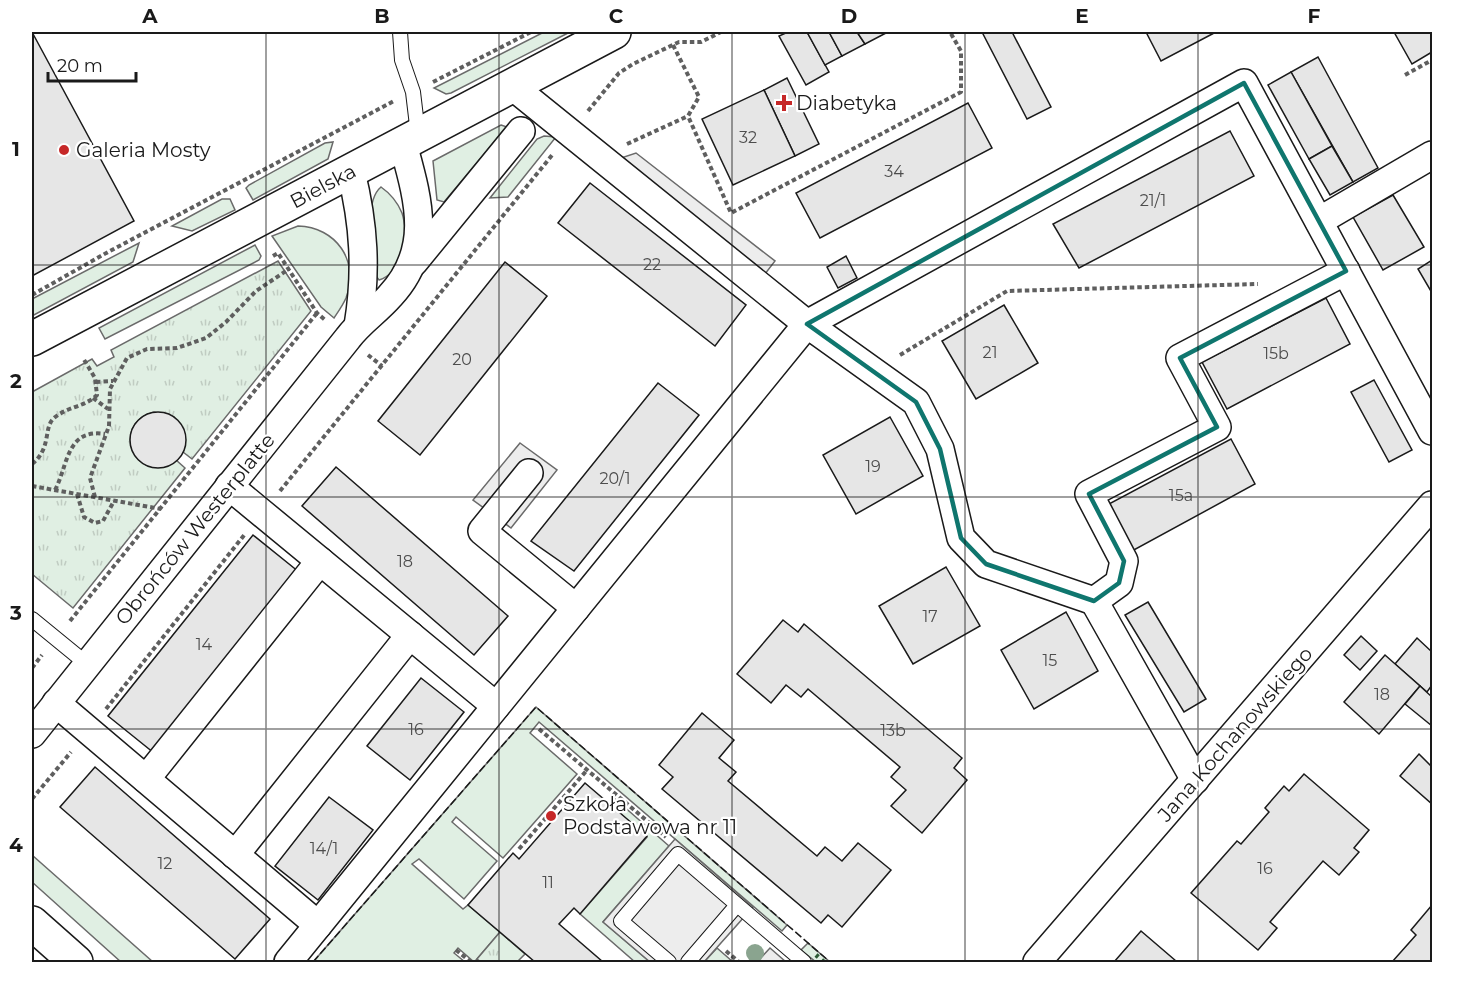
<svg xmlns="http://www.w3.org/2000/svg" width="1464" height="994" font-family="Montserrat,sans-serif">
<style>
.green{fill:#e0efe3;stroke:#6a6a6a;stroke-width:1.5}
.park{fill:url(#park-tufts);stroke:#6a6a6a;stroke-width:1.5}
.parking{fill:#ededed;stroke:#6a6a6a;stroke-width:1.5}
.building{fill:#e6e6e6;stroke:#1a1a1a;stroke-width:1.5}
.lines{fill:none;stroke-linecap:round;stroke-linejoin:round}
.lane-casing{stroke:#1a1a1a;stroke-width:16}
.street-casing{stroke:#1a1a1a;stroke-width:30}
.secondary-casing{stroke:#1a1a1a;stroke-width:36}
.path{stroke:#5f5f5f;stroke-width:4;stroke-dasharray:4.5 3;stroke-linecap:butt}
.lane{stroke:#fff;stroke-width:14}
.street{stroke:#fff;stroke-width:27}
.secondary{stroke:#fff;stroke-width:33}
.hedge{stroke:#2b5a34;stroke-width:4.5;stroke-dasharray:3 4.5;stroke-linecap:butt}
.fence{stroke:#1a1a1a;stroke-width:1.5;stroke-dasharray:8 3;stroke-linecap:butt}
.tree{fill:#8aa48f}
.marked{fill:none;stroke:#0f766e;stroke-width:4.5;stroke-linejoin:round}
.grid{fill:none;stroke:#1a1a1a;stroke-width:1.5;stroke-opacity:0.55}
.poi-dot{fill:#c62828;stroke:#fff;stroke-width:2}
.labels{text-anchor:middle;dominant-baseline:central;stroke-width:4.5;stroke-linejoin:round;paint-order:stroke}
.number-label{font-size:16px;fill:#4d4d4d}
.poi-label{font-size:20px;fill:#1a1a1a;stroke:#fff;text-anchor:start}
.street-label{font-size:20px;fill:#1a1a1a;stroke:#fff}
.neatline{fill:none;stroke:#1a1a1a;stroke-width:2}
.grid-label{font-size:20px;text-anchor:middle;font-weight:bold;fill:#1a1a1a}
</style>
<defs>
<pattern id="park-tufts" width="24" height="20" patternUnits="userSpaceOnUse" patternTransform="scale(1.5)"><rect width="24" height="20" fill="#e0efe3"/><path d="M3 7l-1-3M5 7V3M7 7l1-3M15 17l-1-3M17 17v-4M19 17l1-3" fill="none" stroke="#c0ccc2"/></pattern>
</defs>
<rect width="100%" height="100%" fill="#fff"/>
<g class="green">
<polygon points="544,32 570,32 451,93 446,94 434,88"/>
<polygon points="501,125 507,127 444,202 437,200 433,161"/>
<polygon points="544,136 556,137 508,197 490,198 537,139"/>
<polygon points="333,142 328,159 253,200 246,188 249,185 325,143"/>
<path d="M381,187C391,194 397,201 402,213C409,233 403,273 379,280L376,276C374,253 362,203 381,187Z"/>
<polygon points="222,199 230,199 235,210 192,231 172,226"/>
<path d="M298,226C336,227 360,261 346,298C343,305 338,312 334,318L321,307L272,236Z"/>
<polygon points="139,243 133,262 32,316 32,299"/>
<polygon points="255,245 261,256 259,260 105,339 99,328"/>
<polygon points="536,707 787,925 782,931 539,722 530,733 577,774 503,858 456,817 452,822 497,861 464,899 419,859 412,864 463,909 468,905 500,932 477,959 474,962 458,948 454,953 465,962 313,962"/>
<polygon points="614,798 669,846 603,922 650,962 635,962 580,914 647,837 609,804"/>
<polygon points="32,855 153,962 121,962 32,882"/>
<polygon points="808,943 830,962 816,962 801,950"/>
<polygon points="717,948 733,962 704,962"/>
</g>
<g class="park">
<path d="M278,261L311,311L192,459L183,452L184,432L174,417L154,412C107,425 138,488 176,460L185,468L73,608L32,574V392L92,359L97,366L114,357L111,350Z"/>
<polygon points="500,932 525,954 517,962 481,962 477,959"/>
</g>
<g class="parking">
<polygon points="636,153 775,261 765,274 618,159"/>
<polygon points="520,443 557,470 511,528 473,500"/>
<polygon points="675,839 753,907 704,962 650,962 603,922"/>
<polygon points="770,948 786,962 757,962"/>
</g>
<g class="building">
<polygon points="32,32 134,221 32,276"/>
<polygon points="788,32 807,32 829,72 806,85 779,36"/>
<polygon points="807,32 829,32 842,56 825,65"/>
<polygon points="829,32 857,32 865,44 842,56"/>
<polygon points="857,32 885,32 886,33 865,44"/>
<polygon points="982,32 1012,32 1051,107 1027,119"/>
<polygon points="1146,32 1216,32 1161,61"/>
<polygon points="1394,32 1432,32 1432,52 1412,64"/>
<polygon points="1318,57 1378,168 1353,182 1291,72"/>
<polygon points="1291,72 1332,146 1309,159 1268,85"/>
<polygon points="787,78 819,144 795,156 764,90"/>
<polygon points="764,90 795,156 733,185 702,119"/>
<polygon points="968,103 992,148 820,238 796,193"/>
<polygon points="1230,131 1254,176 1079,268 1053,224"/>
<polygon points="1332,146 1353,182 1330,195 1309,159"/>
<polygon points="590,183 746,305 715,346 558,223"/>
<polygon points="1393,195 1424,247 1383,270 1353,217"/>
<polygon points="846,256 857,278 838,288 827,267"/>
<polygon points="1432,260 1432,293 1418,269"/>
<polygon points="505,262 547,296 420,455 378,421"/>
<polygon points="1326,298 1350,344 1227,409 1202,362"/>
<polygon points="1004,305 1038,363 976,399 942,341"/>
<polygon points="1374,380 1412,450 1389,462 1351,392"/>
<polygon points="658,383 699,415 574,571 531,541"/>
<circle cx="158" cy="440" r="28"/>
<polygon points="890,417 923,476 856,514 823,455"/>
<polygon points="1231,439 1255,484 1132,551 1107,505"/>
<polygon points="336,467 508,616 474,655 302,506"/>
<polygon points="253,535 299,572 154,753 108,716"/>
<polygon points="946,567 980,626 913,664 879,606"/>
<polygon points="1148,602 1206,699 1184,712 1125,615"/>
<polygon points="1066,612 1098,671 1034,709 1001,650"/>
<polygon points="783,620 798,632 804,624 962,758 954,768 967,780 922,833 891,806 906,790 891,777 900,767 808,689 801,697 786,685 771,703 737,674"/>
<polygon points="1361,636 1377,651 1360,670 1344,655"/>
<polygon points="1417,638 1432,652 1432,685 1427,692 1395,664"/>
<polygon points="1385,655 1420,686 1379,734 1344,702"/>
<polygon points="421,678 464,712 410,780 367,746"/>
<polygon points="1420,686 1432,697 1432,726 1405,704"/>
<polygon points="702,713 734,740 719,758 736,772 728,781 817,856 825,847 842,861 858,843 891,870 842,927 828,915 821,923 662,789 673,777 659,765"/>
<polygon points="1419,754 1432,767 1432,804 1400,776"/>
<polygon points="95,767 270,919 235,959 60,807"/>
<polygon points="1304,774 1369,830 1354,848 1359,852 1339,875 1323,861 1270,922 1277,928 1258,950 1191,893 1237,841 1241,844 1269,812 1265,808 1284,786 1289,791"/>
<polygon points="585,783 647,836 580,914 574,908 559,924 603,962 535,962 468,905 513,853 519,859"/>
<polygon points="329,797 373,830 318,900 275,866"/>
<polygon points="1432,905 1432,962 1392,962 1416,935 1411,930"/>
<polygon points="1141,931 1176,961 1175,962 1114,962"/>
</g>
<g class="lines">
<defs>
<g id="lane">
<polyline points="400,32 402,60 413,92 418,134"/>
<polyline points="32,619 87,664"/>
<polyline points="669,962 621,921 678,854 804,962"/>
<polyline points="688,962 737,905"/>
</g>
<g id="street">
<polyline points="512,86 807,324 1244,83 1432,431"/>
<path d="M351,172C364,224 367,272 358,326"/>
<polyline points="1319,221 1432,155"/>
<polyline points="414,262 521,131"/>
<polyline points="529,473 482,531 576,608"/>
<polyline points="229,486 496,706"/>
<polyline points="56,703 318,925"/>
<path d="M32,734L348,338C360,322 377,311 390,296C434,249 418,199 403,144"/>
<polyline points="146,779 320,561"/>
<polyline points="1195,780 1094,601 1119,583 1124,561 1089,494 1217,427 1180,358 1346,271"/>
<polyline points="235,855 410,635"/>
<polyline points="288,962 807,324 916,402 940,449 961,538 986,564 1094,601"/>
<polyline points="1037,962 1432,505"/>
</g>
<g id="secondary">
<polyline points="32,339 614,32"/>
<polyline points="32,923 76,962"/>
</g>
</defs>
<use href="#lane" class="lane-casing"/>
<use href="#street" class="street-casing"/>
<use href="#secondary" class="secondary-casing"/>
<g class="path">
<polyline points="673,45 699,97 688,116 731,213 961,92 961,51 950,32"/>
<polyline points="1405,75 1432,60"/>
<polyline points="433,82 531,32"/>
<polyline points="588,111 619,73 633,64 679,42 701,42 721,32"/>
<polyline points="627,144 688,116"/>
<polyline points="273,256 278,253 317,313 325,320"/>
<polyline points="32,295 108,252 394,101"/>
<polyline points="368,355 382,366"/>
<polyline points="900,355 1007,291 1258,284"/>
<polyline points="96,382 113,381"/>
<polyline points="93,398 108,409"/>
<path d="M32,464C52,448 43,428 54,418C66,407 85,407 97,395L95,378L83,358"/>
<polyline points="32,486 161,509"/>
<path d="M55,490C68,466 66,428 105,434"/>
<polyline points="280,491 553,154"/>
<polyline points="77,494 84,517 95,523 103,521 114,501"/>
<polyline points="95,497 90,478 109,426 110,389 127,358 147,349 177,348 206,338 226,322 256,291 289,269"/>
<polyline points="70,621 317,313"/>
<polyline points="32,668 42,655"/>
<polyline points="106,709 245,534"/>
<polyline points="539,729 666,837"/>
<polyline points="32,799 71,752"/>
<polyline points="519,849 587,770"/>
<polyline points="456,950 471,962"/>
<polyline points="726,951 739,962"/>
</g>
<use href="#lane" class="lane"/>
<use href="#street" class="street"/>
<use href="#secondary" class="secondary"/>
<polyline class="hedge" points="816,955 824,962"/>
<polyline class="fence" points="313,962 536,707 830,962"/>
</g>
<circle class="tree" cx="755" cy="953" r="9"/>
<path class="marked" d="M1244,83L1346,271L1180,358L1217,427L1089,494L1124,561L1119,583L1094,601L986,564L961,538L940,449L916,402L807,324Z"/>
<path class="grid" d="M266,32V962M499,32V962M732,32V962M965,32V962M1198,32V962M32,265H1432M32,497H1432M32,729H1432"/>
<g class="poi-dot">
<path d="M781 94h6v6h6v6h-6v6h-6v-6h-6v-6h6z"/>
<circle cx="64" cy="150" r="6"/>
<circle cx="551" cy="816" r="6"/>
</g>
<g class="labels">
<g class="number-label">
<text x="748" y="137">32</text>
<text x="894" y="171">34</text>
<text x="1153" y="200">21/1</text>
<text x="652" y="264">22</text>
<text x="990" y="352">21</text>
<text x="1276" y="353">15b</text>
<text x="462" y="359">20</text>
<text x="873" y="466">19</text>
<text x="615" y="478">20/1</text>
<text x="1181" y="495">15a</text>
<text x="405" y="561">18</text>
<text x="930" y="616">17</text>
<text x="204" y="644">14</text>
<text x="1050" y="660">15</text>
<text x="1382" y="694">18</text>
<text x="416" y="729">16</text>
<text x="893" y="730">13b</text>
<text x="324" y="848">14/1</text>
<text x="165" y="863">12</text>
<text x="1265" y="868">16</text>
<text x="548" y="882">11</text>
</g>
<g class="poi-label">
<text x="796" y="103">Diabetyka</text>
<text x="76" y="150">Galeria Mosty</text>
<text x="563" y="804">Szkoła<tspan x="563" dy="23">Podstawowa nr 11</tspan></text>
</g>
<g class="street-label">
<text transform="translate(323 186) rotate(-28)">Bielska</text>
<text transform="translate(195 529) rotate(-51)">Obrońców Westerplatte</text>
<text transform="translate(1235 734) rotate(-49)">Jana Kochanowskiego</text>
</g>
</g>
<rect width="1464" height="994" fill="none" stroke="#ffffff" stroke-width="66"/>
<path d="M48 72v9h88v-9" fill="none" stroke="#1a1a1a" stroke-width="3"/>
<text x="57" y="72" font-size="18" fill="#1a1a1a" stroke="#ffffff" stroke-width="4.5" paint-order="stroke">20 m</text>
<rect x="33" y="33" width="1398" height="928" class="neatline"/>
<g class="grid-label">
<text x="150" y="23">A</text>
<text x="382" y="23">B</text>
<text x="616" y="23">C</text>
<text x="849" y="23">D</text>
<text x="1082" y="23">E</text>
<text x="1314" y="23">F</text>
<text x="16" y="156">1</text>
<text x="16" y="388">2</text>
<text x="16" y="620">3</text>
<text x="16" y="852">4</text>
</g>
</svg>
